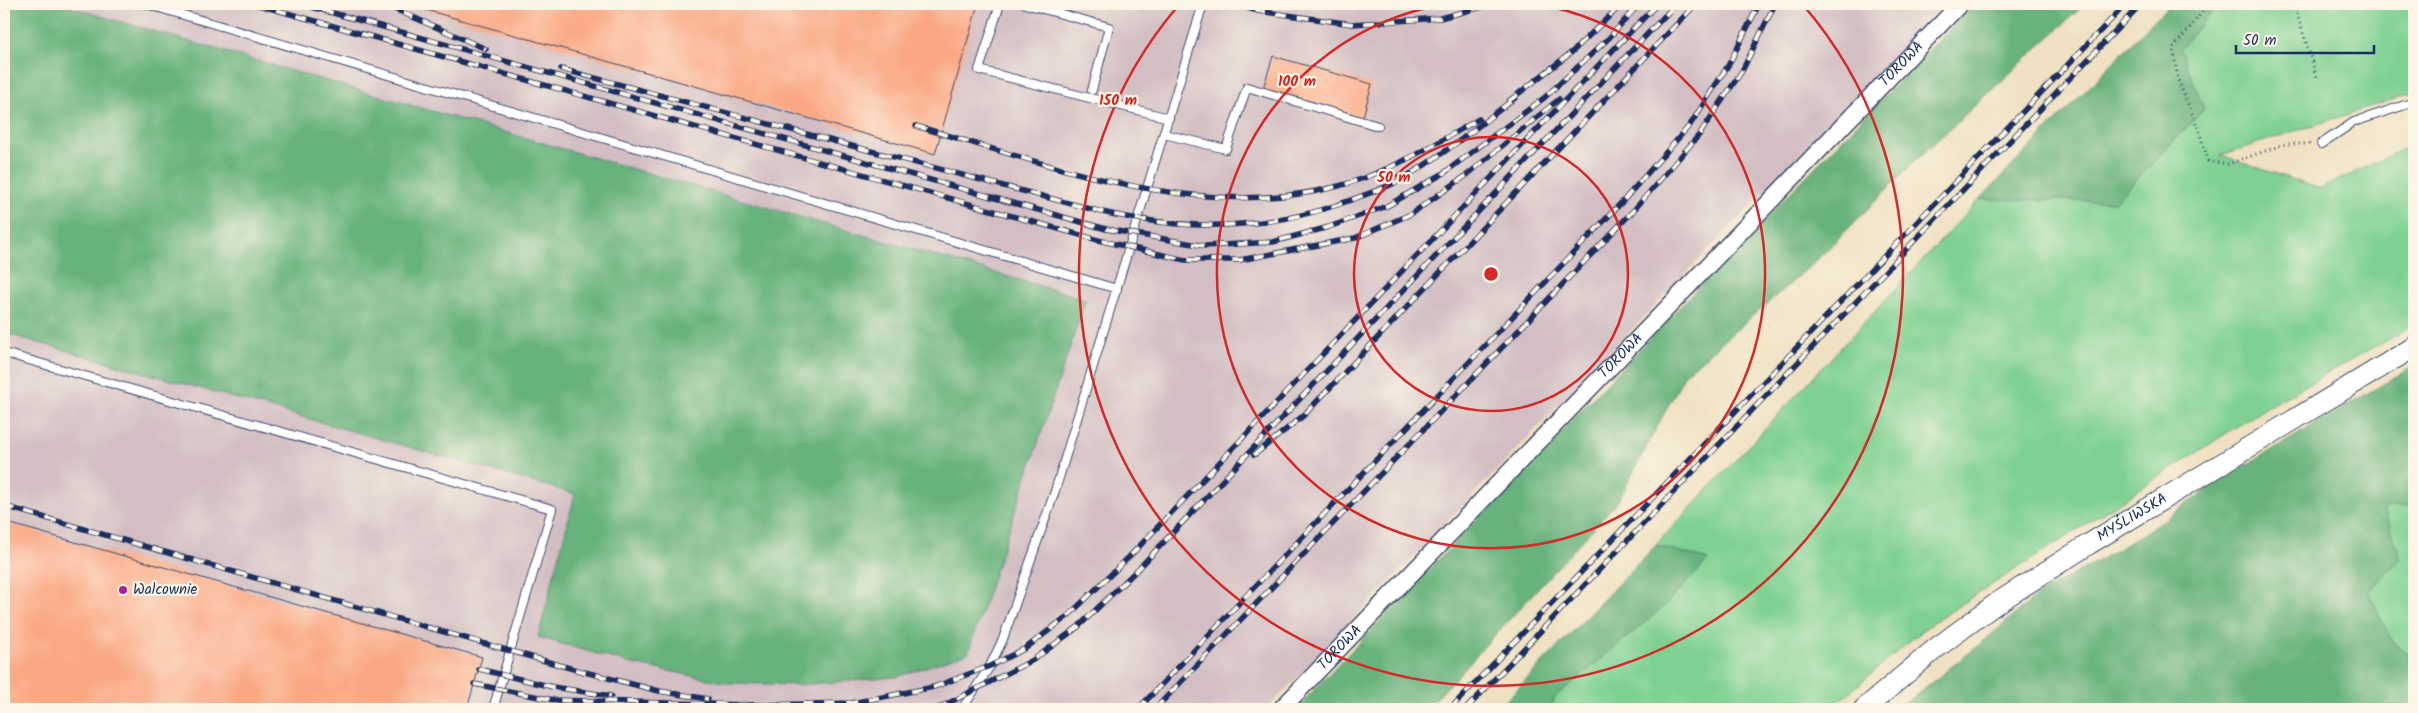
<svg xmlns="http://www.w3.org/2000/svg" width="2418" height="713" font-family="Kalam,sans-serif">
<style>
.industrial{fill:#d2bec3}
.green{fill:#7fd193;stroke:#4d8078}
.forest{fill:#67b37d;stroke:#41716e}
.building{fill:#faa884}
.lines{fill:none;stroke-linecap:round;stroke-linejoin:round}
.service-casing{stroke:#3b4a6d;stroke-width:10}
.minor-casing{stroke:#3b4a6d;stroke-width:19}
.tertiary-casing{stroke:#3b4a6d;stroke-width:22}
.path{stroke:#3b4a6d;stroke-width:3;stroke-dasharray:1 4;stroke-linecap:butt}
.service{stroke:#fff;stroke-width:8}
.minor{stroke:#fff;stroke-width:16}
.tertiary{stroke:#fff;stroke-width:20}
.rail-casing{stroke:#1b2f5e;stroke-width:5.5}
.rail{stroke:#fcf5e5;stroke-width:4;stroke-dasharray:11;stroke-linecap:butt}
.ring{fill:none;stroke:#d62828;stroke-width:2.5}
.poi-dot{fill:#b5179e;stroke:#fcf5e5;stroke-width:2}
.labels{text-anchor:middle;dominant-baseline:central;stroke-width:4.5;stroke-linejoin:round;paint-order:stroke}
.street-label{font-size:15px;fill:#1b2f5e;stroke:#fcf5e5}
.poi-label{font-size:15px;fill:#1b2f5e;stroke:#fcf5e5;text-anchor:start}
.centre{fill:#d62828;stroke:#fcf5e5;stroke-width:2.5}
.ring-label{font-size:15px;text-anchor:middle;font-weight:bold;fill:#d62828;stroke:#fcf5e5;stroke-width:4.5;stroke-linejoin:round;paint-order:stroke}
</style>
<rect width="100%" height="100%" fill="#fcf5e5"/>
<filter id="ink" filterUnits="userSpaceOnUse"><feTurbulence type="fractalNoise" baseFrequency=".02" numOctaves="2"/><feDisplacementMap in="SourceGraphic" scale="10" xChannelSelector="R" yChannelSelector="G"/><feConvolveMatrix kernelMatrix="1 2 1 2 8 2 1 2 1" color-interpolation-filters="sRGB"/></filter>
<filter id="wash" filterUnits="userSpaceOnUse"><feTurbulence type="fractalNoise" baseFrequency=".0096" numOctaves="4" result="noise"/><feDisplacementMap in="SourceGraphic" scale="20" xChannelSelector="R" yChannelSelector="G"/><feGaussianBlur stdDeviation="1.12" result="paint"/><feColorMatrix in="noise" values="0 0 0 0 0 0 0 0 0 0 0 0 0 0 0 0 0 1.4 0 .05"/><feComposite in="paint" operator="in"/></filter>
<g filter="url(#wash)">
<rect width="100%" height="100%" fill="#efe1c1"/>
<polygon class="industrial" points="4,4 1945,4 1267,709 4,709"/>
<g class="green">
<polygon points="2218,4 2414,4 2414,93 2221,155 2320,189 2414,144 2414,325 2267,407 1925,628 1830,709 1550,709 1555,697 1662,608 1708,560 1656,545 1980,199 2116,201 2203,110 2180,49"/>
<polygon points="2414,506 2414,659 2392,641 2368,592 2400,558 2384,508"/>
</g>
<g class="forest">
<polygon points="4,4 59,4 1086,299 968,653 896,677 800,685 728,683 628,663 538,637 575,494 4,333"/>
<polygon points="1974,4 2085,4 1916,160 1814,263 1685,374 1618,501 1427,709 1296,709 1715,270"/>
<polygon points="2170,4 2218,4 2180,49 2204,109 2116,201 1980,199"/>
<polygon points="2414,366 2414,506 2384,508 2400,558 2368,592 2392,641 2414,659 2414,709 1898,709 1983,642 2040,593 2105,557 2160,523 2219,481"/>
<polygon points="1656,545 1708,560 1662,608 1555,697 1550,709 1498,709"/>
</g>
<g id="blocks">
<g class="building">
<polygon points="405,4 978,4 935,154"/>
<polygon points="1273,56 1372,84 1361,124 1261,95"/>
<polygon points="4,522 482,657 467,709 4,709"/>
</g>
</g>
</g>
<g filter="url(#ink)">
<use href="#blocks" fill-opacity="0" stroke="#3b4a6d" stroke-width="1"/>
<g class="lines">
<defs>
<g id="service">
<polyline points="146,4 1117,289"/>
<polyline points="1000,4 979,70 1169,118"/>
<polyline points="1025,4 1109,27 1092,90"/>
<polyline points="1164,134 1226,149 1247,87 1378,126"/>
<polyline points="2321,144 2354,122 2414,102"/>
<polyline points="4,353 552,509 493,709"/>
<polyline points="962,709 990,666 1003,639 1055,491 1203,4"/>
</g>
<g id="minor">
<path id="s1" d="M1281,709L1960,4"/>
</g>
<g id="tertiary">
<path id="s2" d="M1864,709L1935,649L1997,603L2089,544L2414,347"/>
</g>
</defs>
<use href="#service" class="service-casing"/>
<use href="#minor" class="minor-casing"/>
<use href="#tertiary" class="tertiary-casing"/>
<g class="path">
<polyline points="2209,4 2173,48 2178,80 2199,130 2208,161 2228,164 2285,144 2310,144"/>
<polyline points="2294,4 2317,78"/>
</g>
<use href="#service" class="service"/>
<use href="#minor" class="minor"/>
<use href="#tertiary" class="tertiary"/>
<defs>
<g id="rail">
<polyline points="255,4 1098,240 1185,260 1240,260 1355,238 1411,214 1467,175 1559,99"/>
<polyline points="301,4 1106,229 1205,246 1273,242 1329,227 1387,206 1444,173 1544,98 1609,38 1639,4"/>
<polyline points="383,4 486,49"/>
<polyline points="1234,4 1258,11 1352,24 1440,18 1493,4"/>
<path d="M561,69L1102,212C1191,232 1273,231 1359,197C1372,192 1386,188 1398,181C1440,158 1477,127 1515,98"/>
<polyline points="1509,101 1572,52 1622,4"/>
<path d="M916,126C1049,164 1195,222 1335,187C1387,174 1433,145 1479,119"/>
<polyline points="1254,455 1303,416 1696,4"/>
<polyline points="4,506 577,670 659,691 708,699"/>
<polyline points="479,669 553,687 611,696"/>
<polyline points="474,684 554,700 750,705 852,703 934,687 990,666 1026,648 1069,615 1130,556 1657,4"/>
<polyline points="937,709 1033,660 1078,627 1141,566 1676,4"/>
<polyline points="1138,709 1623,201 1690,125 1729,64 1759,4"/>
<polyline points="1155,709 1633,211 1699,135 1742,71 1775,4"/>
<polyline points="1450,709 2126,4"/>
<polyline points="1466,709 2141,4"/>
</g>
</defs>
<use href="#rail" class="rail-casing"/>
<use href="#rail" class="rail"/>
</g>
</g>
<g class="ring">
<circle cx="1491" cy="274" r="137"/>
<path d="M1536 4A274 274 0 1 1 1446 4"/>
<path d="M1804 6A412 412 0 1 1 1178 6"/>
</g>
<circle class="poi-dot" cx="123" cy="590" r="5"/>
<g class="labels">
<g class="street-label">
<text stroke="none"><textPath href="#s1" startOffset="895">TOROWA</textPath></text>
<text stroke="none"><textPath href="#s1" startOffset="490">TOROWA</textPath></text>
<text stroke="none"><textPath href="#s2" startOffset="330">MYŚLIWSKA</textPath></text>
<text stroke="none"><textPath href="#s1" startOffset="85">TOROWA</textPath></text>
</g>
<g class="poi-label">
<text x="133" y="590">Walcownie</text>
</g>
</g>
<circle cx="1491" cy="274" r="8" class="centre"/>
<g class="ring-label">
<text x="1297" y="86">100 m</text>
<text x="1118" y="105">150 m</text>
<text x="1394" y="182">50 m</text>
</g>
<rect width="2418" height="713" fill="none" stroke="#fcf5e5" stroke-width="20"/>
<path d="M2236 45v8h138v-8" fill="none" stroke="#1b2f5e" stroke-width="2.5"/>
<text x="2243" y="45" font-size="15" fill="#1b2f5e" stroke="#fcf5e5" stroke-width="4" paint-order="stroke">50 m</text>
</svg>
